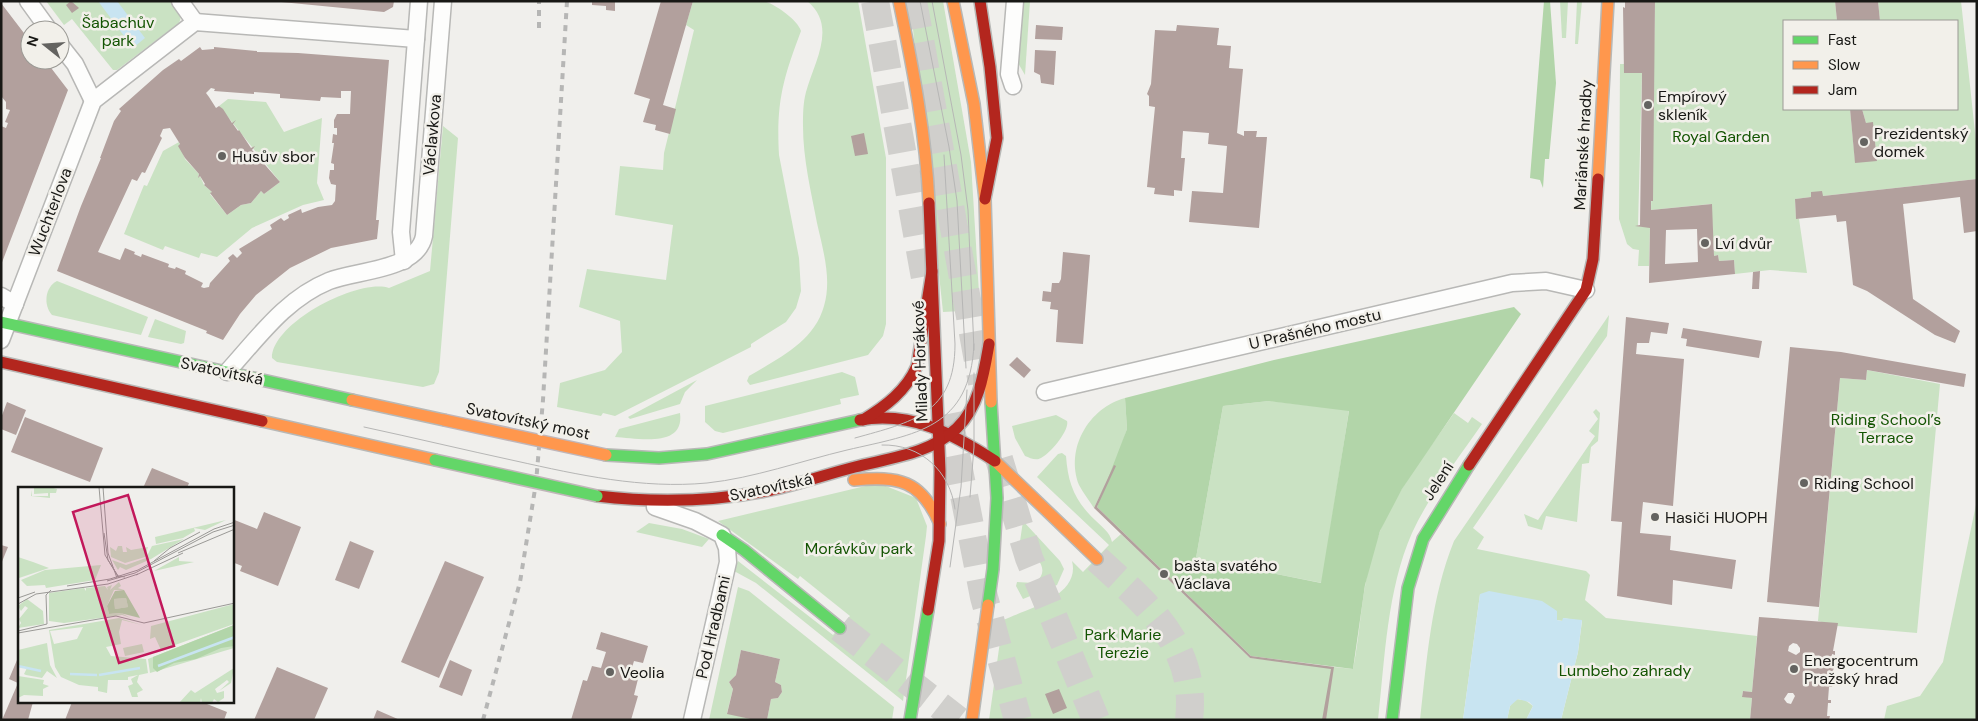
<svg xmlns="http://www.w3.org/2000/svg" width="1978" height="721" font-family="'DM Sans',sans-serif">
<style>
.green{fill:#cae2c3}
.forest{fill:#b2d5a9;fill-rule:evenodd}
.water{fill:#c8e4f1}
.building{fill:#b2a09d;fill-rule:evenodd}
.lines{fill:none;stroke-linecap:round;stroke-linejoin:round}
.highway-tunnel{stroke:#d0cfcc;stroke-width:28;stroke-dasharray:28 14;stroke-linecap:butt}
.street-casing{stroke:#b8b8b6;stroke-width:19}
.fast-casing{stroke:#b8b8b6;stroke-width:14}
.slow-casing{stroke:#b8b8b6;stroke-width:14}
.jam-casing{stroke:#b8b8b6;stroke-width:14}
.street{stroke:#fdfdfc;stroke-width:16}
.fast{stroke:#63d668;stroke-width:11}
.slow{stroke:#ff974d;stroke-width:11}
.jam{stroke:#b3261e;stroke-width:11}
.tram{stroke:#b6b6b5;stroke-width:1}
.rail{stroke:#b6b6b5;stroke-width:4;stroke-dasharray:6 6;stroke-linecap:butt}
.fast-bridge-casing{stroke:#c0b6b9;stroke-width:14;stroke-linecap:butt}
.slow-bridge-casing{stroke:#c0b6b9;stroke-width:14;stroke-linecap:butt}
.fast-bridge{stroke:#63d668;stroke-width:11}
.slow-bridge{stroke:#ff974d;stroke-width:11}
.poi-dot{fill:#646360;stroke:#f2f0ea;stroke-width:2}
.labels{text-anchor:middle;dominant-baseline:central;stroke-width:5;stroke-linejoin:round;paint-order:stroke}
.park-label{font-size:16px;fill:#135402;stroke:#f2f0ea}
.poi-label{font-size:16px;fill:#181815;stroke:#f2f0ea;text-anchor:start}
.street-label{font-size:16px;fill:#181815;stroke:#f2f0ea}
.inset-river{fill:none;stroke:#c8e4f1;stroke-width:2.5}
.inset-road{fill:none;stroke:#9a9996;stroke-width:1}
.view{fill:#c2185b;fill-opacity:0.15;stroke:#c2185b;stroke-width:2.5}
.inset-edge{fill:none;stroke:#181815;stroke-width:2.5}
</style>
<rect width="100%" height="100%" fill="#f0efec"/>
<g class="green">
<path d="M46,1H171C177,8 184,14 179,23L117,70H113L72,19L64,25Z"/>
<path d="M693,1C715,1 741,0 763,1C774,3 798,20 801,31C783,79 776,102 779,155L799,258L801,291L796,308L786,322L751,344V347L615,416L603,413L601,416L557,407L560,383L605,370L622,352L620,321L579,307L587,269L666,280L673,225L615,215L620,166L663,170L664,153L694,30L686,25Z"/>
<path d="M807,1H858L886,158V324L883,336L868,355L750,385L747,381L749,376C779,358 814,342 824,306C832,279 823,250 817,223C811,191 803,159 803,126C803,115 803,103 806,92C814,62 838,26 807,1Z"/>
<polygon points="910,1 943,1 971,162 980,310 943,312"/>
<polygon points="1023,1 1030,1 1025,75 1018,63"/>
<polygon points="1560,1 1568,1 1566,38 1562,38"/>
<polygon points="1577,1 1582,1 1578,44 1575,44"/>
<polygon points="1655,1 1835,1 1837,21 1784,21 1784,109 1850,109 1855,160 1877,161 1873,123 1866,123 1862,109 1957,109 1957,21 1880,21 1878,1 1961,1 1977,151 1977,179 1823,196 1811,192 1811,197 1795,199 1796,218 1799,219 1807,273 1770,270 1735,274 1734,260 1719,261 1718,255 1714,256 1711,204 1651,210"/>
<polygon points="1620,64 1624,64 1624,73 1642,73 1638,226 1650,227 1649,266 1638,266 1639,250 1633,249 1627,244 1619,219"/>
<polygon points="228,99 266,102 284,132 322,118 317,183 324,200 303,205 252,228 217,257 201,253 199,258 165,246 163,250 124,234 144,185 147,186 163,151 179,142 185,159 199,174 198,177 200,176 204,185 212,192 210,194 227,215 241,205 251,203 261,191 264,194 280,182 219,106"/>
<path d="M443,126L458,138L439,372L434,384L423,387L277,362L272,358C272,323 358,278 389,288L430,271Z"/>
<path d="M57,281L148,317L141,335L52,315C43,305 45,287 57,281Z"/>
<path d="M1609,315L1607,336L1473,528L1484,537L1477,549L1586,571L1590,575L1585,600L1606,618L1757,636L1752,692L1743,691L1742,696L1752,698L1750,720H1561L1578,652L1582,621L1563,618V621L1557,620L1480,594L1463,720H1420C1427,659 1431,598 1454,541Z"/>
<polygon points="155,319 186,331 184,343 181,344 148,337"/>
<polygon points="1867,370 1940,384 1917,633 1837,626 1818,621 1840,378 1866,380"/>
<polygon points="842,372 855,377 859,395 840,399 841,404 723,433 715,431 705,422 705,406"/>
<polygon points="697,380 685,392 680,404 630,419 628,417"/>
<path d="M1125,398L1127,429L1115,465L1094,508C1089,500 1083,493 1079,485C1065,448 1089,408 1125,398Z"/>
<polygon points="1269,401 1349,410 1322,583 1196,558 1223,406"/>
<polygon points="1596,409 1600,413 1598,441 1591,447 1589,463 1582,464 1577,522 1546,516 1542,530 1528,526 1524,514 1538,520 1595,436 1589,431 1598,419 1593,412"/>
<path d="M680,413C685,449 636,438 615,437L619,429Z"/>
<path d="M1454,413L1468,423L1472,417L1482,424C1458,459 1430,494 1412,533C1387,590 1385,658 1378,720H989L1003,620C1027,609 1081,596 1072,561L1083,572L1109,545L1037,477L1058,454L1062,453L1066,456C1068,484 1075,501 1095,520C1102,527 1110,532 1112,542L1121,534L1250,658L1353,669C1361,630 1361,590 1373,552C1387,501 1424,457 1454,413Z"/>
<path d="M1056,415L1067,421C1070,430 1050,454 1041,458C1036,461 1030,458 1025,456L1015,438L1012,426Z"/>
<polygon points="878,483 916,498 927,526 926,536 903,701 756,583 734,571 738,561 833,635 850,616 800,576 798,579 718,521"/>
<polygon points="1977,500 1977,720 1884,720 1887,706 1920,696 1943,662"/>
<path d="M1023,521L1060,561L1064,569L1057,585L1023,599L1016,586L1017,582L1033,583C1043,578 1045,570 1039,561L1018,555Z"/>
<polygon points="649,523 682,529 709,539 702,547 636,532"/>
<polygon points="738,587 749,591 894,707 892,720 767,720 771,699 778,698 782,692 781,685 775,682 780,659 741,650 736,675 729,682 733,689 727,713 755,720 709,720"/>
<polygon points="1515,699 1525,700 1533,706 1526,720 1507,720 1510,706"/>
</g>
<g class="forest">
<polygon points="1544,1 1550,1 1556,83 1549,159 1545,159 1543,188 1540,180 1530,178"/>
<path d="M1514,307L1521,314L1402,489L1380,531L1365,585L1353,669L1251,656L1097,507L1127,429L1125,398L1274,360ZM1269,401L1349,411L1321,583L1196,558L1223,406Z"/>
</g>
<g class="water">
<polygon points="98,1 117,1 145,38 133,48"/>
<polygon points="1489,591 1542,601 1557,611 1557,620 1562,621 1563,618 1582,620 1578,652 1561,720 1526,720 1533,706 1529,702 1518,699 1510,706 1507,720 1463,720 1480,594"/>
</g>
<g class="building">
<polygon points="71,1 79,8 72,13 66,5"/>
<polygon points="271,1 394,1 393,7 384,12"/>
<polygon points="592,1 615,1 615,11 606,10 606,6 592,5"/>
<polygon points="661,1 693,1 663,105 676,109 670,134 655,130 656,125 643,122 650,99 634,94"/>
<path d="M1625,1H1655L1653,201H1651V210L1712,204L1714,256L1718,255L1719,261L1734,260L1735,274L1649,283L1650,228L1635,226L1640,225L1642,73H1624L1623,7L1625,8ZM1697,229L1698,262L1665,264L1666,230Z"/>
<polygon points="1835,1 1878,1 1880,21 1837,21"/>
<polygon points="1,3 30,41 30,60 45,60 68,90 1,265 1,126 6,128 8,123 5,122 10,110 6,109 6,102 1,96"/>
<polygon points="1036,25 1063,27 1062,40 1035,39"/>
<polygon points="1177,25 1219,28 1217,45 1231,46 1229,68 1243,69 1237,133 1244,136 1244,131 1257,131 1256,137 1267,137 1259,228 1189,222 1192,191 1223,193 1227,146 1208,144 1209,133 1183,131 1181,158 1185,158 1182,191 1174,190 1174,196 1154,194 1155,188 1147,187 1155,107 1149,106 1149,96 1147,94 1151,84 1155,30 1176,31"/>
<path d="M200,47L202,50L214,49V47L257,51V52L298,53L389,60L376,220H379L377,239L331,248L290,268L256,295L240,314L223,340L206,333L207,331L57,271L81,206L101,158H100L114,121L121,111L119,109L163,70L179,59L181,61ZM211,88L215,89L214,91L254,94V92L280,94V98L320,101L321,97L341,98V91H351L350,114H337L334,120V128H337V135L333,134L332,143H334L331,163L334,164V170H330L329,178L331,184L336,185L335,201L332,205L318,207L302,213L301,209L288,215L289,218L284,221L281,218L270,225L272,229L239,249L242,253L237,258L233,254L228,258L230,261L210,283L209,287L204,288L201,287L203,283L185,274L186,271L176,267L175,269L168,267L169,264L142,254L141,257L134,254L135,252L125,248L120,260L98,252L132,179L137,181L142,172L145,173L162,138L160,136L163,129L170,128L180,144L178,146L185,158L199,174L198,178L200,176L205,184L204,185L212,192L210,193L227,215L241,205L251,203L261,191L264,194L280,182L252,150L255,146L251,148L239,130L238,131L233,124L236,120L232,123L223,109L219,106L216,108L209,97L206,93Z"/>
<polygon points="1035,50 1056,51 1054,85 1041,83 1040,75 1034,72"/>
<polygon points="1850,109 1862,109 1866,123 1873,122 1877,161 1855,163"/>
<polygon points="864,133 868,154 855,156 851,136"/>
<polygon points="1977,179 1977,231 1964,233 1960,197 1903,204 1913,299 1960,331 1955,343 1935,335 1867,291 1853,285 1846,221 1837,222 1836,215 1796,219 1795,199 1811,197 1811,192 1822,191 1823,196"/>
<polygon points="1063,252 1090,255 1083,344 1056,342 1058,310 1050,309 1051,302 1042,301 1043,291 1051,292 1052,283 1059,283 1061,279"/>
<polygon points="1760,271 1759,289 1752,289 1753,272"/>
<polygon points="1626,317 1669,323 1667,334 1651,332 1649,343 1637,343 1636,354 1684,359 1673,506 1643,502 1640,533 1671,536 1670,550 1736,560 1732,589 1673,580 1672,605 1617,596 1622,522 1611,521"/>
<polygon points="1683,328 1762,341 1759,358 1686,346 1687,339 1681,338"/>
<polygon points="1790,347 1841,352 1966,374 1964,387 1867,370 1866,380 1840,378 1819,607 1767,602"/>
<polygon points="1017,357 1031,370 1024,378 1009,365"/>
<polygon points="7,402 26,410 16,435 1,429 1,418"/>
<polygon points="25,417 103,448 90,482 11,452"/>
<polygon points="1114,465 1116,466 1097,507 1251,656 1334,667 1326,720 1322,720 1331,669 1250,658 1094,508"/>
<polygon points="152,468 189,483 187,488 143,488"/>
<polygon points="264,512 301,527 278,586 240,571 242,566 232,562 232,519 257,529"/>
<polygon points="350,541 374,551 359,589 335,580"/>
<polygon points="1,545 8,547 1,564"/>
<polygon points="445,561 484,577 439,678 401,662"/>
<path d="M1759,617L1838,623L1833,651H1835V655L1832,654L1831,667H1834L1833,671H1831L1830,684H1833L1832,687H1829L1828,700H1831V703H1828L1827,716H1830L1829,720H1750L1752,698L1742,697L1743,691L1752,692ZM1793,643L1797,644L1800,648V652L1796,655L1788,651L1789,646ZM1788,693H1793L1795,696L1791,704L1787,703L1784,699Z"/>
<polygon points="601,632 648,646 643,663 634,661 629,677 638,679 634,695 638,696 631,720 571,720 583,680 587,681 592,666 601,668 606,652 596,649"/>
<polygon points="741,650 780,659 775,682 781,685 782,692 778,698 771,699 767,720 755,720 727,714 733,689 729,682 736,675"/>
<polygon points="17,660 19,661 19,702 33,702 28,720 2,720 18,683 9,679"/>
<polygon points="450,660 472,670 462,696 439,687"/>
<polygon points="277,667 328,688 314,720 254,720"/>
<polygon points="1059,689 1067,708 1053,714 1045,694"/>
<polygon points="72,702 202,702 227,712 224,720 65,720"/>
<polygon points="377,710 400,720 373,720"/>
</g>
<g class="lines">
<g class="highway-tunnel">
<polyline points="875,1 925,278"/>
<polyline points="913,1 982,383"/>
<polyline points="948,414 984,597 1018,720"/>
<polyline points="999,459 1029,558 1096,720"/>
<path d="M1097,559C1146,604 1198,645 1189,720"/>
<polyline points="840,628 958,720"/>
</g>
<defs>
<g id="street">
<polyline points="28,1 49,30"/>
<polyline points="180,1 195,22"/>
<polyline points="60,45 75,64 93,101"/>
<polyline points="1013,86 1009,74 1015,1"/>
<polyline points="404,261 401,232 419,1"/>
<polyline points="1,296 15,304"/>
<polyline points="1,340 93,101 195,22 416,39"/>
<path d="M227,372C258,338 285,299 329,281C356,270 417,271 424,236L443,1"/>
<polyline points="1045,392 1512,283 1546,281 1586,290"/>
<polyline points="655,507 695,521 722,535 727,548 728,562 692,720"/>
</g>
<g id="fast">
<polyline points="1,322 352,400"/>
<polyline points="606,455 659,458 707,454 860,420"/>
<polyline points="722,535 744,550 840,628"/>
<polyline points="988,605 993,569 997,498 991,402"/>
<polyline points="910,720 928,610"/>
<polyline points="1392,720 1408,588 1423,539 1469,465"/>
</g>
<g id="slow">
<path d="M899,1C913,68 926,135 929,203"/>
<polyline points="953,1 974,104 985,199 991,402"/>
<polyline points="1598,179 1608,1"/>
<polyline points="352,400 444,420"/>
<polyline points="262,421 435,460"/>
<polyline points="995,461 1097,559"/>
<path d="M854,480C899,476 921,480 940,524"/>
<polyline points="972,720 988,605"/>
</g>
<g id="jam">
<polyline points="980,1 990,67 997,138 985,199"/>
<polyline points="1,362 262,421"/>
<path d="M860,420C912,411 953,434 995,461"/>
<path d="M863,420C886,406 906,391 917,366L932,271"/>
<polyline points="1469,465 1586,290 1593,259 1598,179"/>
<path d="M597,496C656,503 713,502 771,490C800,484 827,474 855,467C890,458 930,454 957,428C979,407 984,373 989,344"/>
<polyline points="928,610 939,541 940,471 929,203"/>
</g>
</defs>
<use href="#street" class="street-casing"/>
<use href="#fast" class="fast-casing"/>
<use href="#slow" class="slow-casing"/>
<use href="#jam" class="jam-casing"/>
<use href="#street" class="street"/>
<use href="#fast" class="fast"/>
<use href="#slow" class="slow"/>
<use href="#jam" class="jam"/>
<g class="tram">
<polyline points="920,1 949,147 957,201 966,368"/>
<polyline points="932,1 961,155 968,210 974,350"/>
<path d="M364,427C415,438 465,450 516,461C579,475 642,489 707,483C754,478 801,461 847,450C916,434 970,429 974,344"/>
<path d="M855,438C912,422 955,414 955,344L944,155"/>
<path d="M882,445C921,444 950,471 955,509"/>
<polyline points="970,497 974,447 974,373"/>
<polyline points="950,567 961,487 967,390"/>
</g>
<g class="rail">
<polyline points="539,28 539,1"/>
<polyline points="483,720 520,582 536,483 543,400 567,1"/>
</g>
<defs>
<polyline id="fast-bridge" points="435,460 597,496"/>
<polyline id="slow-bridge" points="444,420 606,455"/>
</defs>
<use href="#fast-bridge" class="fast-bridge-casing"/>
<use href="#slow-bridge" class="slow-bridge-casing"/>
<use href="#fast-bridge" class="fast-bridge"/>
<use href="#slow-bridge" class="slow-bridge"/>
</g>
<g class="poi-dot">
<circle cx="1648" cy="105" r="5"/>
<circle cx="1864" cy="142" r="5"/>
<circle cx="222" cy="156" r="5"/>
<circle cx="1705" cy="243" r="5"/>
<circle cx="1804" cy="483" r="5"/>
<circle cx="1655" cy="517" r="5"/>
<circle cx="1164" cy="574" r="5"/>
<circle cx="1794" cy="669" r="5"/>
<circle cx="610" cy="672" r="5"/>
</g>
<g class="labels">
<g class="park-label">
<text x="118" y="22">Šabachův<tspan x="118" dy="18">park</tspan></text>
<text x="1721" y="136">Royal Garden</text>
<text x="1886" y="419">Riding School’s<tspan x="1886" dy="18">Terrace</tspan></text>
<text x="859" y="548">Morávkův park</text>
<text x="1123" y="634">Park Marie<tspan x="1123" dy="18">Terezie</tspan></text>
<text x="1625" y="670">Lumbeho zahrady</text>
</g>
<g class="poi-label">
<text x="1658" y="96">Empírový<tspan x="1658" dy="18">skleník</tspan></text>
<text x="1874" y="133">Prezidentský<tspan x="1874" dy="18">domek</tspan></text>
<text x="232" y="156">Husův sbor</text>
<text x="1715" y="243">Lví dvůr</text>
<text x="1814" y="483">Riding School</text>
<text x="1665" y="517">Hasiči HUOPH</text>
<text x="1174" y="565">bašta svatého<tspan x="1174" dy="18">Václava</tspan></text>
<text x="1804" y="660">Energocentrum<tspan x="1804" dy="18">Pražský hrad</tspan></text>
<text x="620" y="672">Veolia</text>
</g>
<g class="street-label">
<text transform="translate(432 135) rotate(-85)">Václavkova</text>
<text transform="translate(1583 145) rotate(-87)">Mariánské hradby</text>
<text transform="translate(50 212) rotate(-69)">Wuchterlova</text>
<text transform="translate(1315 329) rotate(-13)">U Prašného mostu</text>
<text transform="translate(920 361) rotate(-92)">Milady Horákové</text>
<text transform="translate(222 371) rotate(12)">Svatovítská</text>
<text transform="translate(528 421) rotate(12)">Svatovítský most</text>
<text transform="translate(1438 481) rotate(-57)">Jelení</text>
<text transform="translate(771 487) rotate(-12)">Svatovítská</text>
<text transform="translate(713 627) rotate(-77)">Pod Hradbami</text>
</g>
</g>
<g transform="translate(18 487)">
<rect width="216" height="216" fill="#f0efec"/>
<path d="M32,0L39,2L38,6H32V11L13,9V3L14,9H30V6L16,7V1ZM208,33L187,43L176,41L177,44L165,51L138,57L137,50ZM166,52L133,72L108,83L102,80L100,83L94,73L108,78L128,71L134,59ZM100,59H104L105,65H109L108,60L113,63L130,60L127,70L107,76L93,70L92,60L98,64ZM0,70L15,75L31,81L1,91L0,88L4,87L0,88ZM161,70V74L176,75L136,84ZM83,78L77,93L28,101L27,98L9,99L3,93L27,83ZM101,95L103,99L100,101L106,103H96L89,119L91,127L103,126L113,131L104,128L46,136L31,134V106L66,101L68,104V101L87,99L90,103L89,100L94,98L92,103ZM108,111L110,120L97,122L96,112ZM9,112L25,124L26,137L0,141L3,136L1,132L10,121L7,119L3,124L0,119ZM216,117V137L143,163L137,150L132,152L133,139ZM101,131L124,138L104,133L101,145L103,157L88,160L93,169L128,172L130,186L121,188L119,195L125,203L119,206L120,210H114L110,199L115,197L113,192L120,188L110,190V193H90L89,206L80,204V200L61,198L43,190L37,180L31,143ZM65,140L59,152L36,157L32,144ZM216,138V161L132,186L130,172ZM29,156L32,178L39,191L29,184L24,191L8,188L6,187L9,181L0,180V163ZM124,157L126,165L107,169L105,161ZM216,181L213,196L201,204L211,195L209,193L197,202L199,206L206,204V211L200,215L196,212L194,216H184L183,211L182,216H161L173,203L177,206ZM0,189L26,193L25,197L31,199L25,202V209L6,208L0,211Z" fill="#cae2c3" fill-rule="evenodd"/>
<path d="M106,103L121,129L122,131L102,126L91,127L89,119L97,104ZM108,111L110,120L97,122L96,112ZM216,138V159L203,161L178,172L156,176L139,185L135,181V170Z" fill="#b2d5a9" fill-rule="evenodd"/>
<path class="inset-river" d="M0,179L23,184M140,179L217,150M52,187L79,188M81,188L122,181"/>
<path class="inset-road" d="M81,0L87,68L101,91M85,0L90,66L99,91M86,46L90,73L100,89L107,90M160,66L217,42M136,74L152,61L182,45M118,88L165,66M89,94L117,86L195,45L217,38M49,99L92,92L120,83L196,42L217,35M0,111L17,105M0,117L18,107L90,97L120,87M0,144L29,137L28,108L33,103M0,146L98,129L126,136L217,116"/>
<path class="view" d="M110,8L156,159L101,176L55,25Z"/>
<rect width="216" height="216" class="inset-edge"/>
</g>
<rect width="1978" height="721" fill="none" stroke="#181815" stroke-width="5"/>
<rect x="1783" y="20" width="175" height="90" fill="#f2f0ea" stroke="#9b9a95"/>
<rect x="1793" y="36" width="25" height="8" fill="#63d668" stroke="#9b9a95"/>
<text x="1828" y="45" font-size="15" fill="#181815">Fast</text>
<rect x="1793" y="61" width="25" height="8" fill="#ff974d" stroke="#9b9a95"/>
<text x="1828" y="70" font-size="15" fill="#181815">Slow</text>
<rect x="1793" y="86" width="25" height="8" fill="#b3261e" stroke="#9b9a95"/>
<text x="1828" y="95" font-size="15" fill="#181815">Jam</text>
<g transform="translate(45 45) rotate(287)"><circle r="24" fill="#f2f0ea" stroke="#9b9a95"/>
<path d="M0-4L9 19L0 12L-9 19Z" fill="#646360"/>
<text y="-8" font-size="14" font-weight="bold" text-anchor="middle" fill="#181815">N</text>
</g>
</svg>
